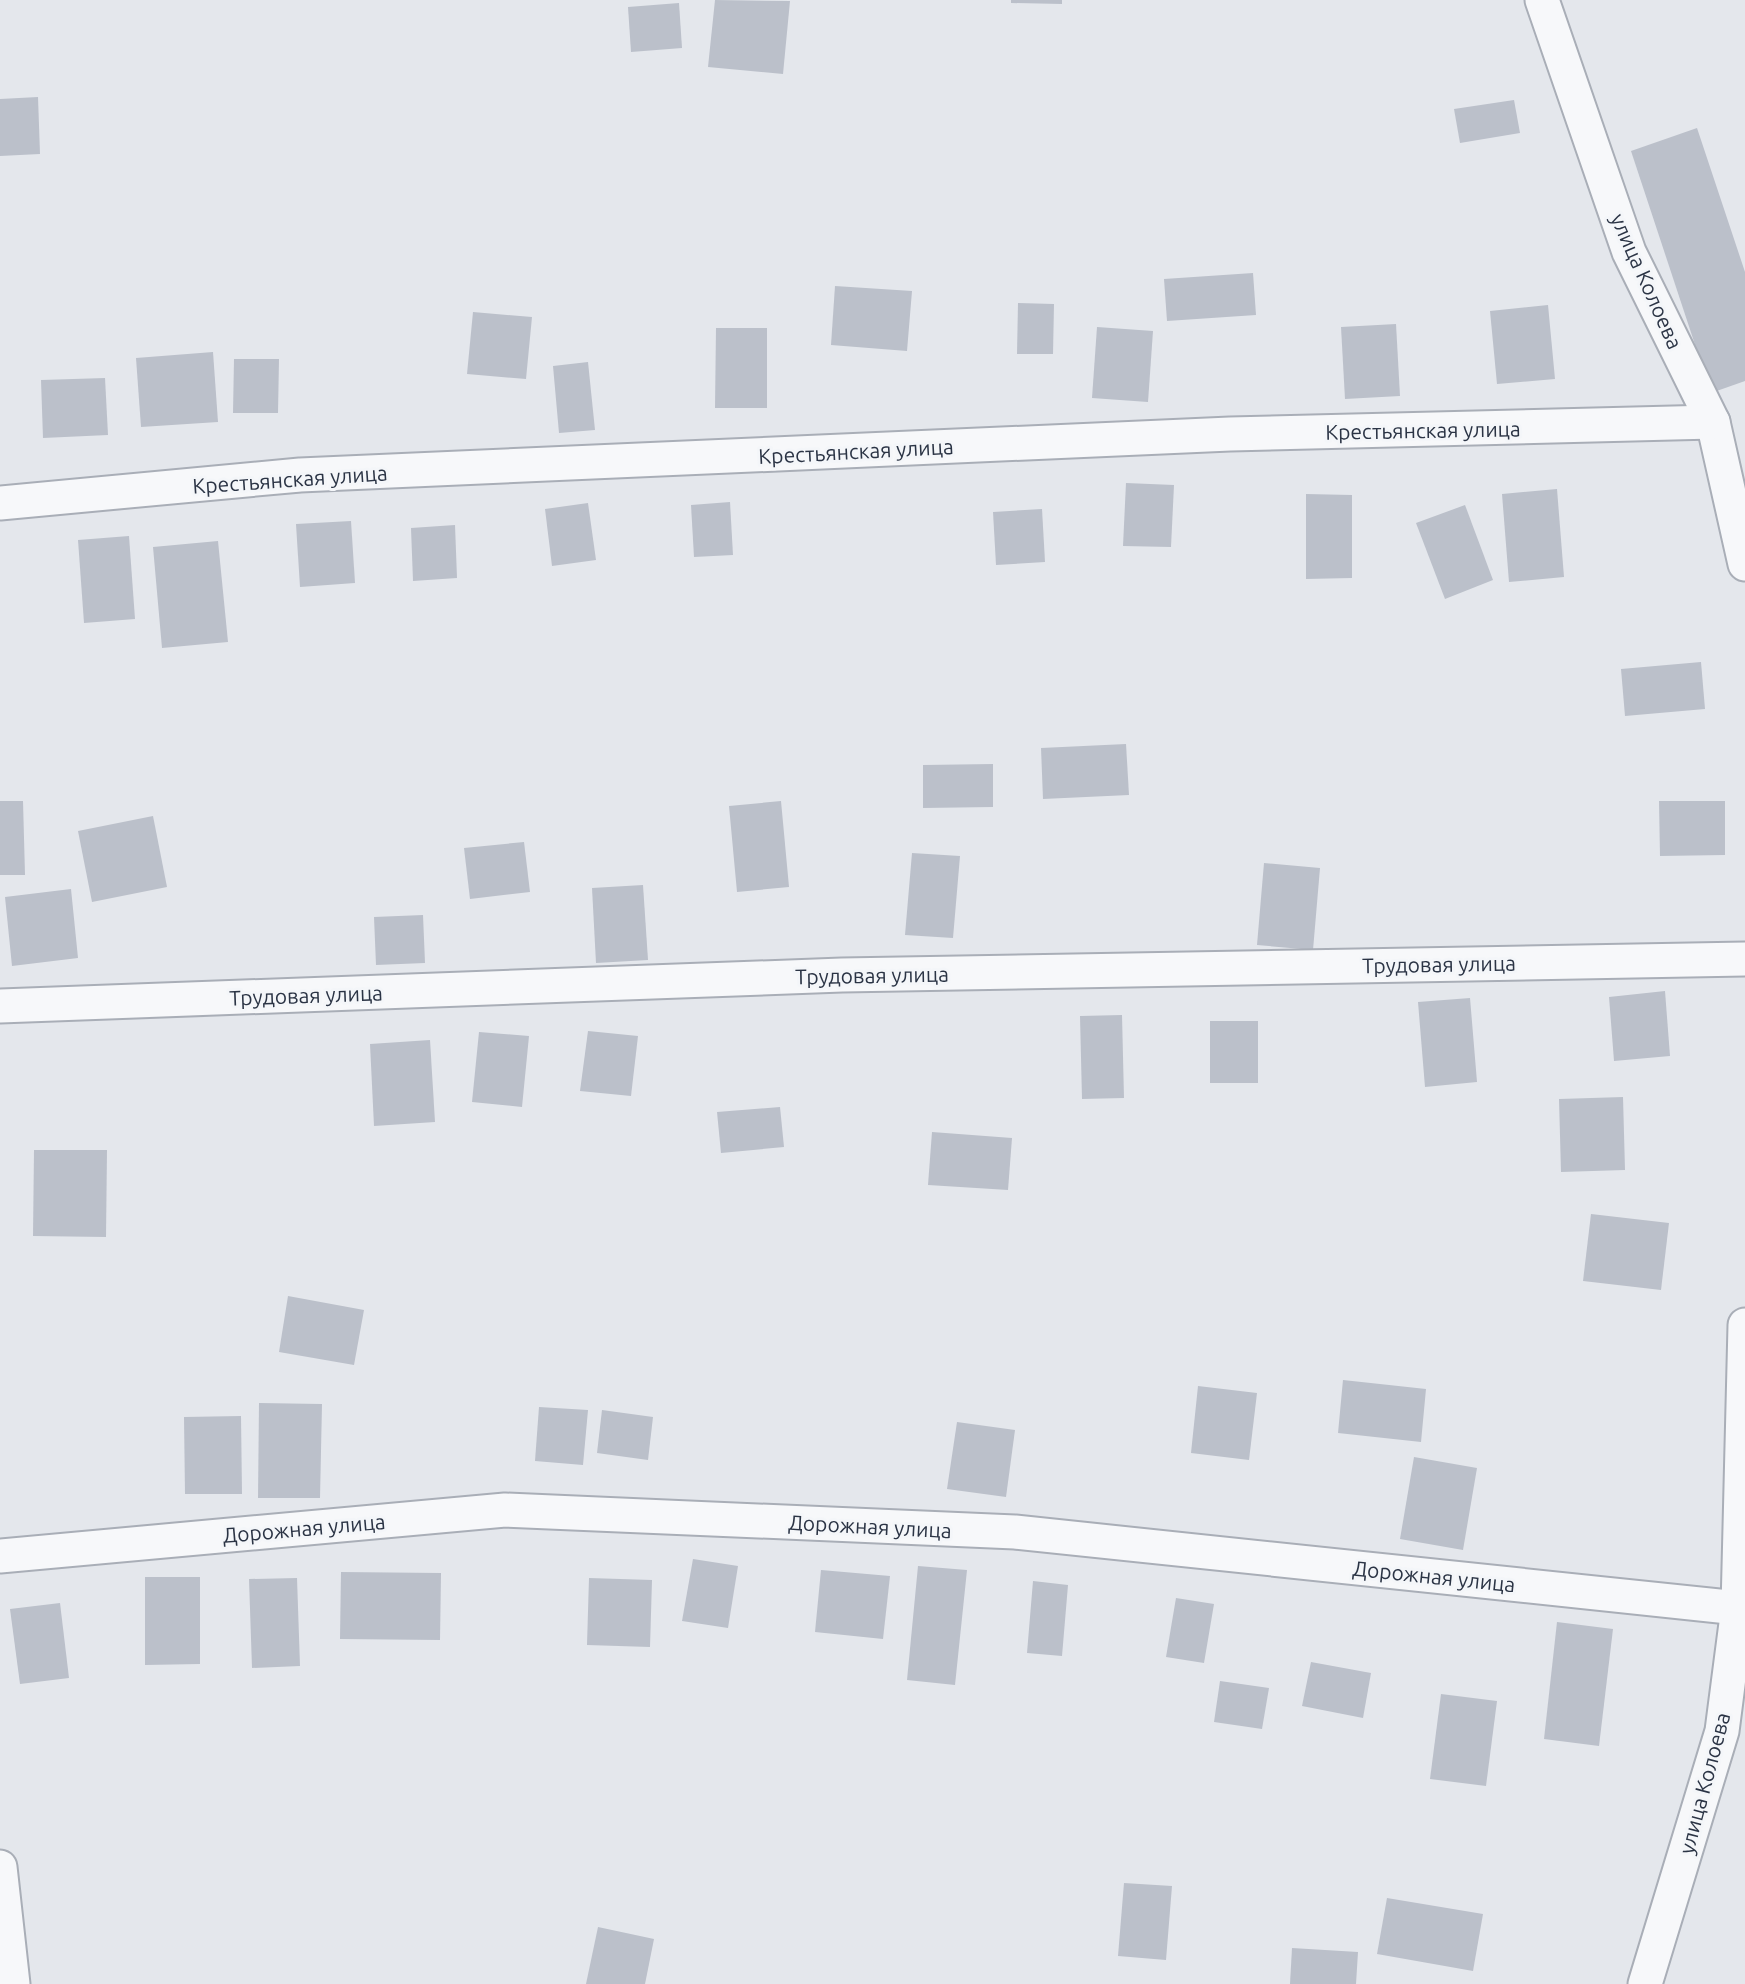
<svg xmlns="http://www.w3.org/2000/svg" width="1745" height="1984" font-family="Ubuntu,sans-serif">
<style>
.building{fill:#bbc0ca}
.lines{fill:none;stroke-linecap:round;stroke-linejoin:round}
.street-casing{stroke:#a9aeb7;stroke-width:37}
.street{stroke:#f7f8fa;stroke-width:33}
.labels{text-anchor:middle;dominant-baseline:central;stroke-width:6;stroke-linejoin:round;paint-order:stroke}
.street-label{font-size:21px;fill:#2b3445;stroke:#f4f6f9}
</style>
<rect width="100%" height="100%" fill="#e4e7ec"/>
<g class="building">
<polygon points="715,0 790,1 783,74 708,67"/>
<polygon points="1011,0 1062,0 1062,4 1011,3"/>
<polygon points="679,3 682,48 631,52 628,7"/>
<polygon points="38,97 40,154 0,156 0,99"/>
<polygon points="1514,100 1520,133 1460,143 1454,109"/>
<polygon points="1697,128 1745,272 1745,381 1711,393 1631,151"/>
<polygon points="1253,273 1256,315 1167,321 1164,279"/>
<polygon points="835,286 912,291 907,351 831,345"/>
<polygon points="1018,303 1054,304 1053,354 1017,354"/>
<polygon points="1548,305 1555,379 1497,384 1490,311"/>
<polygon points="473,312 532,317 526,379 467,374"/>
<polygon points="1396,324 1400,396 1345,399 1341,327"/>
<polygon points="1097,327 1153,331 1148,402 1092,398"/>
<polygon points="716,328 767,328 767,408 715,408"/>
<polygon points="213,352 218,422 141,427 136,358"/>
<polygon points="234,359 279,359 278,413 233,413"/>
<polygon points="588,362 595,430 559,433 553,366"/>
<polygon points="105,378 108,435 43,438 41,380"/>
<polygon points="1126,483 1174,485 1171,547 1123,546"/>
<polygon points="1557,489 1564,577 1509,582 1502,494"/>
<polygon points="1306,494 1352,495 1352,578 1306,579"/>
<polygon points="730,502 733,555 694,557 691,505"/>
<polygon points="588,503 596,560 552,566 545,509"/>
<polygon points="1465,505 1493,580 1445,599 1416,523"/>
<polygon points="1042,509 1045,562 996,565 993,512"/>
<polygon points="351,521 355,583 300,587 296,524"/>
<polygon points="455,525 457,578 413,581 411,528"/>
<polygon points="129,536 135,619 84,623 78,540"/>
<polygon points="218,541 228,642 162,648 153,547"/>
<polygon points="1701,662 1705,709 1625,716 1621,669"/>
<polygon points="1126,744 1129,795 1043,799 1041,748"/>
<polygon points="993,764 993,807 923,808 923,765"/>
<polygon points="0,801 23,801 25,875 0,875"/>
<polygon points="781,801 789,887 737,892 729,806"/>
<polygon points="1659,801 1725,801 1725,855 1660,856"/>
<polygon points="153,816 167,887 92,902 78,831"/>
<polygon points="524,842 530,892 470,899 464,848"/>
<polygon points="912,853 960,856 953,938 905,935"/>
<polygon points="1264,863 1320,868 1313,950 1257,945"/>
<polygon points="643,885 648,960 596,963 592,888"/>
<polygon points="71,889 78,958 12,966 5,897"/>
<polygon points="423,915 425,963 376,965 374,917"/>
<polygon points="1665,991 1670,1056 1614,1061 1609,997"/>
<polygon points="1470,998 1477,1082 1425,1087 1418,1002"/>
<polygon points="1122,1015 1124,1098 1082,1099 1080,1016"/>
<rect x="1210" y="1021" width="48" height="62"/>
<polygon points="588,1031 638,1036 631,1096 580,1091"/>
<polygon points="479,1032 529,1036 522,1107 472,1102"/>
<polygon points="430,1040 435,1122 374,1126 370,1044"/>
<polygon points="1623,1097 1625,1170 1561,1172 1559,1099"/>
<polygon points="780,1107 784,1147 721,1153 717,1112"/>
<polygon points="932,1132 1012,1138 1008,1190 928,1185"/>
<polygon points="34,1150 107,1150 106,1237 33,1236"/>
<polygon points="1591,1214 1669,1223 1661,1290 1583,1281"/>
<polygon points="288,1296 364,1310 354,1365 279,1352"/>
<polygon points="1343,1380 1426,1389 1421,1442 1338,1433"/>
<polygon points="1198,1386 1257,1393 1249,1460 1191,1453"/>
<polygon points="259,1403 322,1404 320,1498 258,1498"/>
<polygon points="539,1407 588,1410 583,1465 535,1461"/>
<polygon points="602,1410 653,1417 648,1460 597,1453"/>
<polygon points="241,1416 242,1494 185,1494 184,1417"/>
<polygon points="957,1422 1015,1430 1006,1497 947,1489"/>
<polygon points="1414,1457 1477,1468 1463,1550 1400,1539"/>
<polygon points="693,1559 738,1566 728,1628 682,1621"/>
<polygon points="918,1566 967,1570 955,1685 907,1680"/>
<polygon points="821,1570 890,1576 883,1639 815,1632"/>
<polygon points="341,1572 441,1573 440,1640 340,1639"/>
<polygon points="145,1577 200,1577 200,1664 145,1665"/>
<polygon points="297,1578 300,1666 252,1668 249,1579"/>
<polygon points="589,1578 652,1580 650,1647 587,1645"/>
<polygon points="1033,1581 1068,1585 1062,1656 1027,1653"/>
<polygon points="1176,1598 1214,1604 1204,1663 1166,1657"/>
<polygon points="60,1603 69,1678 20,1684 10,1609"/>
<polygon points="1557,1622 1613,1629 1599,1746 1544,1739"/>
<polygon points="1311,1662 1371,1673 1363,1718 1302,1706"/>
<polygon points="1220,1681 1269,1688 1262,1729 1214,1722"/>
<polygon points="1441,1694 1497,1701 1486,1786 1430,1779"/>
<polygon points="1124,1883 1172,1886 1166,1960 1118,1956"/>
<polygon points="1387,1898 1483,1914 1473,1971 1377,1954"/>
<polygon points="598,1927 654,1939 645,1984 586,1984"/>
<polygon points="1292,1948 1358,1952 1356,1984 1290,1984"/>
</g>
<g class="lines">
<defs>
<g id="street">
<polyline points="1542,0 1629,252 1713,422 1745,564"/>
<polyline points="0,503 300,475 1230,434 1713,422"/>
<polyline points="0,1006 842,975 1745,959"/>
<polyline points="0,1556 505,1510 1015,1532 1738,1608"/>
<polyline points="0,1867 13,1984"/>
<polyline points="1645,1984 1722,1731 1738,1608 1745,1325"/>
</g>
</defs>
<use href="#street" class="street-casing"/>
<use href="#street" class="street"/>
</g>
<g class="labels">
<g class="street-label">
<text transform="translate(1647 281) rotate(66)">улица Колоева</text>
<text transform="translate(1423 430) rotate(-1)">Крестьянская улица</text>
<text transform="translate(856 451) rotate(-3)">Крестьянская улица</text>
<text transform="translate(290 479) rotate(-4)">Крестьянская улица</text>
<text transform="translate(1439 964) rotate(-1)">Трудовая улица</text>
<text transform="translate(872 975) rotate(-1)">Трудовая улица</text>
<text transform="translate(306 995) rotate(-2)">Трудовая улица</text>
<text transform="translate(870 1526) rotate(3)">Дорожная улица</text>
<text transform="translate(304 1528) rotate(-5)">Дорожная улица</text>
<text transform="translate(1434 1576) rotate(6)">Дорожная улица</text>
<text transform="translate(1704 1783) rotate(-75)">улица Колоева</text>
</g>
</g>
</svg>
